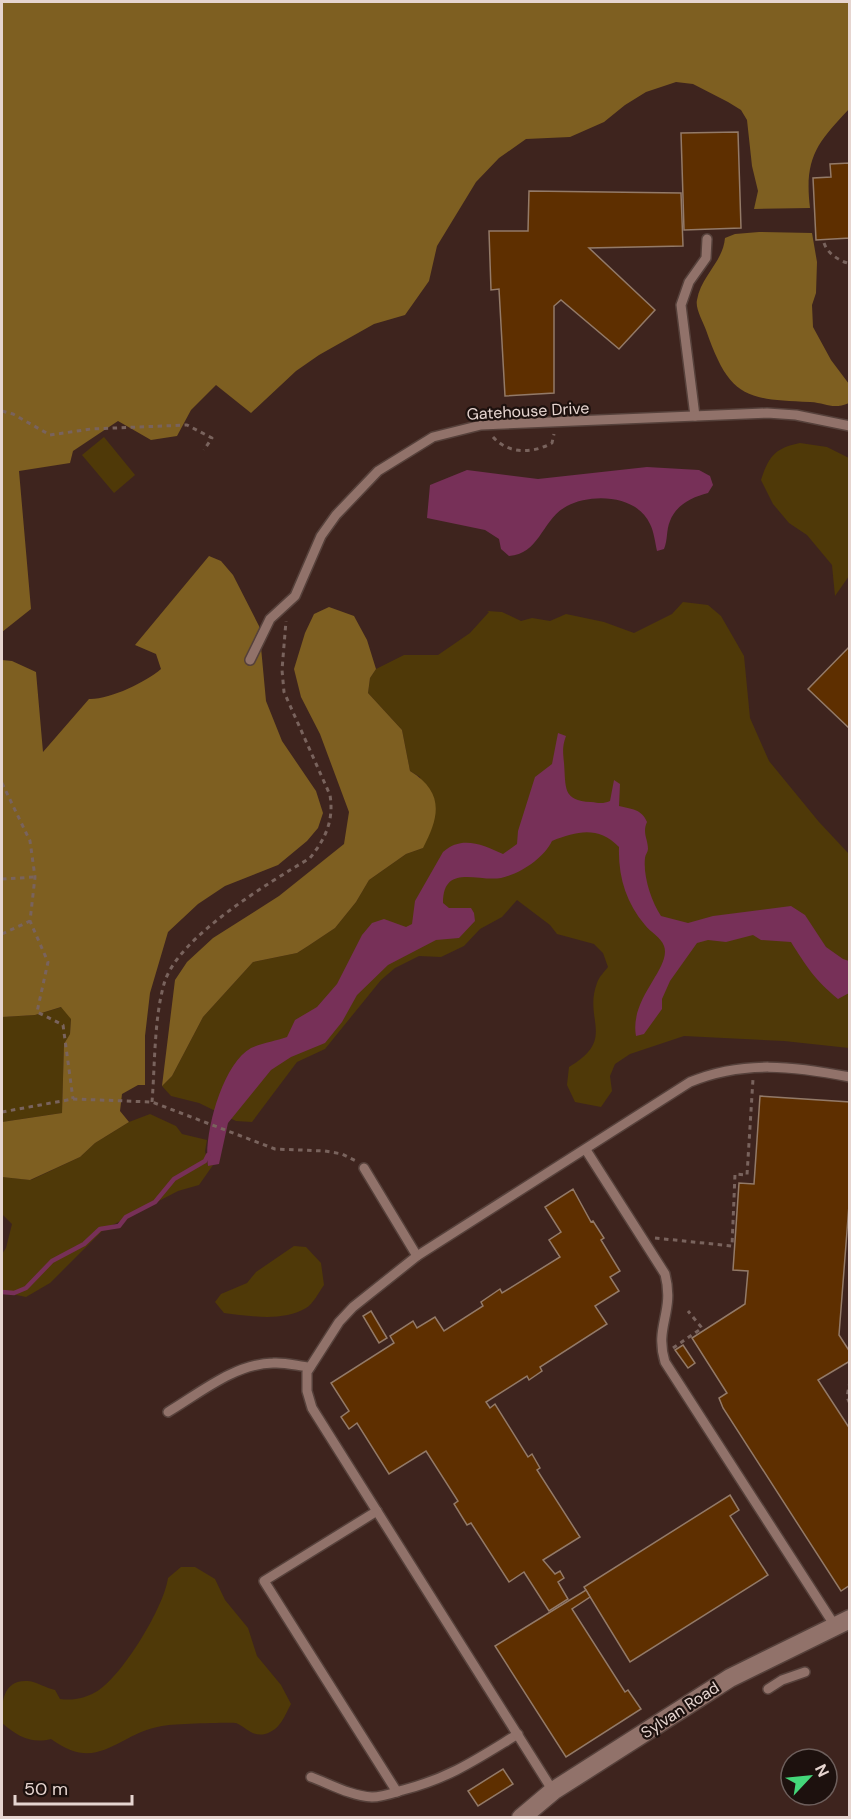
<svg xmlns="http://www.w3.org/2000/svg" width="851" height="1819" font-family="'DM Sans',sans-serif">
<style>
.green{fill:#4f3908}
.forest{fill:#7e5f21}
.water{fill:#773058}
.lines{fill:none;stroke-linecap:round;stroke-linejoin:round}
.stream{stroke:#773058;stroke-width:4.5}
.building{fill:#5e2f00;stroke:#937a68;stroke-width:1.5}
.service-casing{stroke:#56413b;stroke-width:12}
.minor-casing{stroke:#56413b;stroke-width:21}
.path{stroke:#79635d;stroke-width:3;stroke-dasharray:4.5 4.5;stroke-linecap:butt}
.service{stroke:#91726a;stroke-width:9}
.minor{stroke:#91726a;stroke-width:18}
.labels{text-anchor:middle;dominant-baseline:central;stroke-width:4.5;stroke-linejoin:round;paint-order:stroke}
.street-label{font-size:16px;fill:#e6d5d0;stroke:#1d110e}
</style>
<rect width="100%" height="100%" fill="#3e241e"/>
<g class="green">
<polygon points="104,437 135,475 114,493 82,455"/>
<path d="M800,443L827,447L849,458V576L835,596L832,565L807,535L789,523L773,504L761,480C769,456 775,448 800,443Z"/>
<path d="M683,602L708,605L721,616L744,656L750,718L769,761L819,822L849,854V1048L784,1041L684,1036L630,1054L615,1064L610,1076L612,1091L601,1107L575,1102L567,1085L569,1067C617,1039 583,1020 597,983C599,977 604,972 608,967L603,953L594,944L557,934L550,925L517,900L502,917L480,929L464,946L441,957L419,956L395,968L381,980L325,1049L297,1062L252,1122L236,1121L199,1103L171,1096L162,1086L172,1076L203,1017L253,962L297,953L308,946L335,928L356,902L369,880L406,854L423,848L420,777L410,771L402,730L368,693L370,678L376,669L404,655H438L470,633L489,612L487,611L502,612L521,621L532,618L550,621L566,614L604,622L634,633L672,614Z"/>
<polygon points="62,1007 71,1018 70,1034 64,1045 62,1113 2,1122 2,1017 35,1015"/>
<polygon points="150,1114 176,1126 182,1134 207,1140 205,1151 208,1166 213,1165 199,1185 178,1191 103,1230 50,1283 26,1297 2,1292 2,1254 6,1248 12,1224 2,1214 2,1177 31,1180 80,1157 95,1143 129,1122"/>
<path d="M294,1246L306,1247L321,1263L324,1285C319,1292 313,1304 306,1308C283,1322 249,1316 224,1313L215,1302L221,1294L247,1283L256,1272Z"/>
<path d="M181,1567H195L215,1579L225,1600L248,1628L257,1656L281,1685L291,1704C284,1717 280,1730 265,1734C252,1737 246,1727 236,1723C231,1722 169,1724 162,1726C116,1734 99,1774 51,1739C31,1744 17,1736 2,1723C1,1705 2,1679 28,1681C37,1682 46,1688 55,1690L60,1699C73,1701 87,1698 99,1690C124,1673 164,1607 168,1578Z"/>
</g>
<g class="forest">
<path d="M2,2H849V109C817,143 804,158 810,208L754,209L758,191L752,166L747,120L741,110L728,102L693,84L676,82L646,92L625,105L604,122L570,137L526,139L499,158L476,182L437,246L429,281L405,315L374,324L319,355L296,371L251,413L216,385L191,410L177,436L151,440L118,421L73,451L70,463L19,471L31,609L2,632Z"/>
<path d="M759,232L812,233L817,262L816,293L812,305L813,327L831,360L849,384V403C832,410 827,403 810,402C744,400 729,396 706,330C703,322 695,308 697,300C701,276 723,262 725,238L735,234Z"/>
<path d="M209,556L221,561L233,575L259,626L266,701L282,741L316,791L323,813L318,828L307,841L278,865L225,886L198,904L168,932L150,993L145,1036V1085H138L122,1094L120,1111L129,1122L95,1143L80,1157L30,1180L2,1177V1122L62,1113L64,1044L70,1034L71,1019L61,1007L35,1015L2,1017V660L12,661L36,672L43,752L89,699C109,700 146,682 161,669L156,654L135,645Z"/>
<path d="M329,607L354,616L367,640L376,669L370,678L368,693L402,730L410,771C444,792 440,816 423,848L406,854L369,880L356,902L335,928L308,946L297,953L253,962L203,1017L172,1076L162,1086L175,980L187,962L213,938L279,896L344,844L349,812L320,734L301,697L294,669L305,633L314,614Z"/>
</g>
<g class="water">
<path d="M647,467L699,470L710,476L713,485L708,493C692,497 676,505 670,521C666,530 668,540 664,549L657,551C655,542 654,532 650,524C637,495 592,493 567,506C542,519 540,554 509,556L501,549L499,539L485,530L427,518L430,485L467,470L538,479Z"/>
<path d="M558,733L566,736C562,747 563,752 564,763C566,787 562,801 591,802C599,803 603,804 610,801L614,780L620,784L619,806C631,809 642,809 647,822C642,833 648,839 648,849C648,852 645,855 645,858C643,876 651,901 661,916L688,923L713,916L791,906L805,915L826,947L843,959L849,961V993L838,999C815,980 806,966 791,942L761,940L753,935L726,942L708,940L697,943L670,981L662,999V1009L644,1034L636,1036C629,998 672,968 664,946C661,937 650,932 645,925C626,903 618,876 619,847C598,826 578,831 552,841C544,858 520,874 501,878C478,882 443,863 443,903L449,908H471L474,913L475,921L459,938L436,940L388,965L357,995L342,1022L325,1043L291,1057L271,1070L228,1123L219,1164L208,1166C203,1136 222,1064 251,1048C262,1043 276,1041 287,1037L295,1020L317,1007L337,984L362,935L372,923L384,919L406,927L412,924L415,901L443,852C462,835 483,845 503,854L517,844L518,831L535,777L552,764Z"/>
</g>
<g class="lines">
<polyline class="stream" points="2,1292 14,1293 26,1288 52,1261 84,1244 100,1229 119,1226 126,1217 155,1202 174,1179 205,1161 208,1155"/>
</g>
<g class="building">
<polygon points="738,132 741,228 684,230 681,133"/>
<polygon points="850,163 850,238 816,240 813,178 831,177 830,164"/>
<polygon points="529,191 681,193 683,246 589,248 655,310 619,349 561,300 554,306 554,393 505,396 499,289 491,290 489,231 528,231"/>
<polygon points="850,646 850,729 808,689"/>
<polygon points="760,1096 850,1102 850,1192 839,1335 850,1352 850,1361 818,1380 850,1429 850,1585 841,1591 723,1408 719,1398 727,1393 692,1338 745,1304 748,1271 733,1270 739,1183 754,1184"/>
<polygon points="573,1189 591,1222 593,1221 604,1238 601,1240 620,1271 610,1277 619,1291 595,1306 607,1324 540,1367 542,1371 529,1380 527,1376 486,1402 490,1408 495,1404 528,1457 532,1454 540,1468 537,1470 580,1537 543,1560 555,1574 560,1571 564,1578 558,1582 568,1599 549,1611 524,1572 509,1582 471,1523 467,1525 454,1504 458,1501 426,1451 389,1474 357,1423 349,1429 341,1417 349,1411 331,1383 394,1343 390,1336 413,1321 417,1328 435,1317 444,1331 483,1306 481,1302 500,1289 502,1293 560,1257 549,1240 561,1232 545,1207"/>
<polygon points="371,1311 387,1338 379,1343 363,1316"/>
<polygon points="683,1345 695,1363 688,1368 675,1350"/>
<polygon points="730,1495 739,1510 730,1516 768,1575 630,1662 584,1587"/>
<polygon points="586,1590 590,1597 572,1609 625,1692 628,1690 641,1709 566,1757 495,1646"/>
<polygon points="503,1769 513,1784 478,1806 468,1791"/>
</g>
<g class="lines">
<defs>
<g id="service">
<polyline points="695,416 681,305 689,282 706,258 707,239"/>
<polyline points="250,660 270,619 295,596 321,536 336,515 378,471 433,437 481,425 767,413 796,415 850,426"/>
<path d="M586,1150L665,1274C675,1313 654,1326 665,1362L835,1626"/>
<polyline points="364,1168 417,1256"/>
<path d="M168,1412C200,1393 234,1364 273,1363C285,1362 298,1366 310,1367"/>
<polyline points="377,1511 264,1581 397,1792"/>
<polyline points="768,1689 782,1680 805,1672"/>
<path d="M311,1777C330,1784 351,1796 372,1797C382,1797 393,1793 403,1790C450,1778 477,1759 518,1734"/>
<path d="M553,1791L312,1408L307,1391V1372L339,1322L353,1307L417,1256L690,1082C743,1060 794,1066 850,1077"/>
</g>
<polyline id="minor" points="521,1818 553,1791 730,1678 850,1619"/>
</defs>
<use href="#service" class="service-casing"/>
<use href="#minor" class="minor-casing"/>
<g class="path">
<path d="M824,243C828,254 838,260 850,264"/>
<polyline points="2,411 13,414 50,435 91,429 187,425 212,438 204,450"/>
<path d="M493,437C508,454 532,454 552,443L554,434"/>
<polyline points="2,783 30,841 35,877 30,921 48,962 37,1012 63,1025 73,1099"/>
<polyline points="2,879 35,877"/>
<polyline points="2,934 30,921"/>
<path d="M152,1102C155,1065 154,1019 164,984C177,937 269,883 310,858C326,838 334,820 330,795L284,692L282,670L286,621"/>
<polyline points="2,1112 73,1099 152,1102 275,1149 325,1151 342,1154 356,1161"/>
<polyline points="655,1238 732,1246 735,1174 747,1175 753,1079"/>
<polyline points="673,1348 702,1328 688,1311"/>
<polyline points="850,1381 847,1397 850,1404"/>
</g>
<use href="#service" class="service"/>
<use href="#minor" class="minor"/>
</g>
<g class="labels">
<g class="street-label">
<text transform="translate(528 411) rotate(-3)">Gatehouse Drive</text>
<text transform="translate(680 1710) rotate(-33)">Sylvan Road</text>
</g>
</g>
<rect width="851" height="1819" fill="none" stroke="#e6d5d0" stroke-width="6"/>
<g transform="translate(809 1777) rotate(64)"><circle r="28" fill="#1d110e" stroke="#6d5f5c" stroke-width="1.5"/>
<path d="M0-4.5L10 22L0 15L-10 22Z" fill="#44d77a"/>
<text y="-9" font-size="16" font-weight="bold" text-anchor="middle" fill="#e6d5d0">N</text>
</g>
<path d="M15 1795v9h117v-9" fill="none" stroke="#e6d5d0" stroke-width="3"/>
<text x="24" y="1795" font-size="18" fill="#e6d5d0" stroke="#1d110e" stroke-width="4.5" paint-order="stroke">50 m</text>
</svg>
